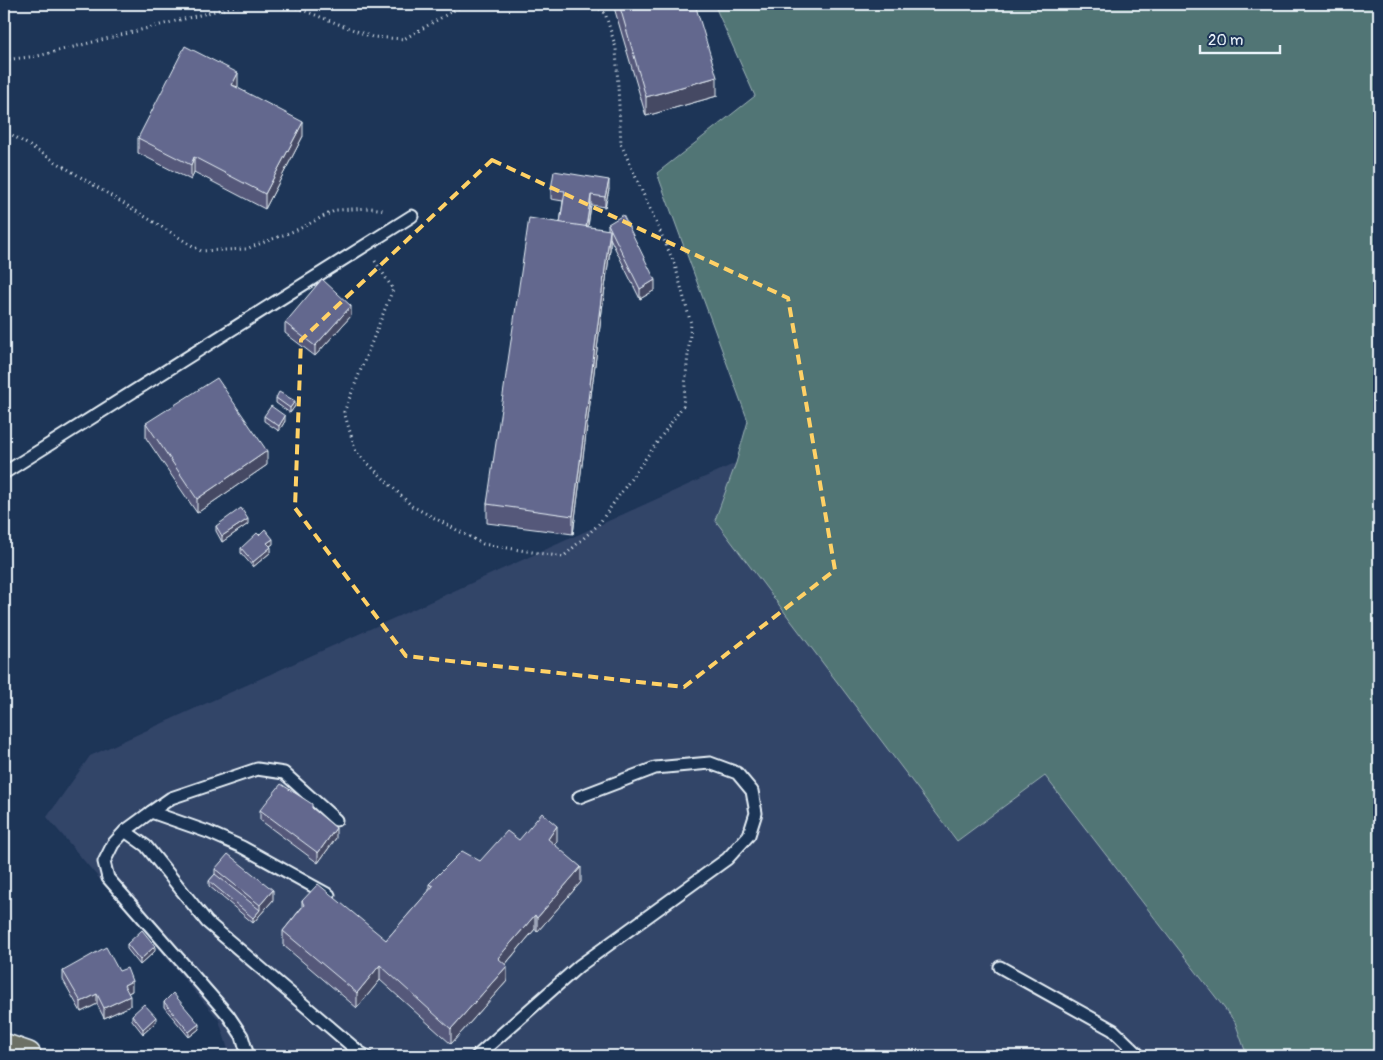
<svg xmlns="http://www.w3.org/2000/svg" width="1383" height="1060" font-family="Pangolin,sans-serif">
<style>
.built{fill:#324468}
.green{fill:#517474;stroke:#9cb2b6}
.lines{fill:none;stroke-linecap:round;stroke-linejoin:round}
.service-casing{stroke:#e8f1f8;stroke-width:15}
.primary-casing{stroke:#e8f1f8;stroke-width:31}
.path{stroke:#e8f1f8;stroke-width:3;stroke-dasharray:1 4;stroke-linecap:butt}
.service{stroke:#1d3557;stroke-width:11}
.primary{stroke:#6c7065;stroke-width:28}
.wall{fill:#55597a;stroke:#e8f1f8}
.shaded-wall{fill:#454963;stroke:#e8f1f8}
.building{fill:#63688e;stroke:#e8f1f8}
.marked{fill:none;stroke:#ffd166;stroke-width:4;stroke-dasharray:10 6;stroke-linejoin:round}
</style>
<rect width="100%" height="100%" fill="#1d3557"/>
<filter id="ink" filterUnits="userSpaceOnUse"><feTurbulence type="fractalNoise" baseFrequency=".02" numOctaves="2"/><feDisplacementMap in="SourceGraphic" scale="10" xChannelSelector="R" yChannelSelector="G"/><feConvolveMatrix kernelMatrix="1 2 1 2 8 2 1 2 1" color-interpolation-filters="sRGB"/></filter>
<g filter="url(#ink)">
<polygon class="built" points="736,463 715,520 957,840 1045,776 1235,1022 1247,1056 230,1056 219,1020 47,817 90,756"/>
<polygon class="green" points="714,4 1379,4 1379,1056 1247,1056 1235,1022 1045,776 957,841 715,520 736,463 748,421 657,173 755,96"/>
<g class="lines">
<defs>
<g id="service">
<polyline points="4,473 412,216"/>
<polyline points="151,812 171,798 257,769 284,773 336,820"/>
<polyline points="125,831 151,812 208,832 242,847 329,895"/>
<polyline points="1000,967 1113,1030 1140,1056"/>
<polyline points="248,1056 242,1036 228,1015 108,878 104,862 113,844 125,831 146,846 207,922 359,1052 366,1056"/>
<polyline points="477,1056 579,966 727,859 749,835 756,813 752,791 737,773 710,763 655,768 579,797"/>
</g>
<polyline id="primary" points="4,1048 27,1056"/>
</defs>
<use href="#service" class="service-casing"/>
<use href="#primary" class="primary-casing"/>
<g class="path">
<polyline points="287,4 372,37 404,39 465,4"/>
<polyline points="4,60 38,56 243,4"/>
<polyline points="4,130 201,251 246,249 299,229 336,210 371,208 385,210"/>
<polyline points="375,261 393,289 344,412 356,452 412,506 483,544 563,557 598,525 683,406 691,324 675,265 621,144 616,48 605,13 593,4"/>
</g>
<use href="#service" class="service"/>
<use href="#primary" class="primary"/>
</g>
<g class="wall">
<polygon points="613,4 695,4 717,96 646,116"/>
<polygon points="238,88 303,136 265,209 194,172 191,180 138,153 138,138"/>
<polygon points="551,189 609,189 605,207 591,205 588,227 608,230 608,224 655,290 640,299 610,238 610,249 573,534 487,523 487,504 560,223 563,201 551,199"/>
<polygon points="351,316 315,356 285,333 285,323"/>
<polygon points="276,398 295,406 290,413 276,403"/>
<polygon points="264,416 285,421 279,431 264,421"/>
<polygon points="146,423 267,465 197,513 146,438"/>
<polygon points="248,524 222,542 216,531 216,526"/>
<polygon points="273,544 270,546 271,552 253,567 241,553 241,548"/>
<polygon points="260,810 336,838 318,863 260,820"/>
<polygon points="519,840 557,841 554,845 581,882 537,932 535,929 505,965 507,981 451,1044 380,980 357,1008 283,945 283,931 302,907 302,901 386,940 429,891 429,884 480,861"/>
<polygon points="215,869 273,900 253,923 209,886 209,881 215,874"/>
<polygon points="127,944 155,951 140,965 127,949"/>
<polygon points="63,971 119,971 132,991 128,993 130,1006 104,1018 97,1004 81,1012 63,980"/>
<polygon points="164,1002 199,1029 189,1037 164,1007"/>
<polygon points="132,1015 156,1022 143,1034 132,1020"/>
</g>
<g class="shaded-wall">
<polygon points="238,73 238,87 232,85"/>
<polygon points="717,77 717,96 646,116 646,97"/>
<polygon points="303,122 303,136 265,209 265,194"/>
<polygon points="194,157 194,172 191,180 191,165"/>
<polygon points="609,180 609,189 605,207 605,197"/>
<polygon points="591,195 591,205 585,245 585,235"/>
<polygon points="610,230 610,249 573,534 573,516"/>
<polygon points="655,280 655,290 640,299 640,289"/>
<polygon points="351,306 351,316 315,356 315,346"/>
<polygon points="295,401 295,406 290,413 290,408"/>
<polygon points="285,416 285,421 279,431 279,426"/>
<polygon points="267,451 267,465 197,513 197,499"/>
<polygon points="248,519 248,524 222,542 222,536"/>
<polygon points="273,539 273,544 267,548 267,543"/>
<polygon points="271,547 271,552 253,567 253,562"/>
<polygon points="557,826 557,841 548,853 548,839"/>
<polygon points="336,828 336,838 318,863 318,853"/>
<polygon points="581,867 581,882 537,932 537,918"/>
<polygon points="273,890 273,900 253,923 253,918 260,910 260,905"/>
<polygon points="535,915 535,929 498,973 498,958"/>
<polygon points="155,946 155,951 140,965 140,960"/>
<polygon points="380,965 380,980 357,1008 357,993"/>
<polygon points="507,966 507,981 451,1044 451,1029"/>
<polygon points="132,981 132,991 124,995 124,985"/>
<polygon points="97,994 97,1004 81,1012 81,1002"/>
<polygon points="130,996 130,1006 104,1018 104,1008"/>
<polygon points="156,1017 156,1022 143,1034 143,1029"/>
<polygon points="199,1024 199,1029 189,1037 189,1032"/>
</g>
<g class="building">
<polygon points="619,4 695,4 717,77 646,97"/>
<polygon points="185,46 238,73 232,85 303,122 265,194 194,157 191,165 138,138"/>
<polygon points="554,171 609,180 605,197 591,195 586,227 560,223 565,191 551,189"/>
<polygon points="623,215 655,280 640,289 608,224"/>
<polygon points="529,218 610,230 573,516 487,504"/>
<polygon points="322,279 351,306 315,346 285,323"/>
<polygon points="217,378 267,451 197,499 146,423"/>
<polygon points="279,392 295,401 290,408 276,398"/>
<polygon points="271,406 285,416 279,426 264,416"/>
<polygon points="241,508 248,519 222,536 216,526"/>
<polygon points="265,529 273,539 267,543 271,547 253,562 241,548 257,533 259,535"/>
<polygon points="281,784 312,804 312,808 336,828 318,853 260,810"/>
<polygon points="542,813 557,826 548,839 581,867 537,918 535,915 498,958 507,966 451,1029 380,965 357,993 283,931 304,905 302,901 318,884 386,940 433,886 429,884 462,851 480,861 507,831 519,840"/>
<polygon points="228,854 273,890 260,905 215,869"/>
<polygon points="215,874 260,910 253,918 209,881"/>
<polygon points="142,930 155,946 140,960 127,944"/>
<polygon points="106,947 119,971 127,968 132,981 124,985 130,996 104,1008 97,994 81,1002 63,971"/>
<polygon points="173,993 199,1024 189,1032 164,1002"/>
<polygon points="144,1004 156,1017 143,1029 132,1015"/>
</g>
</g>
<path class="marked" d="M492,160L788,298L835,570L684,687L406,656L295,508L301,340Z"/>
<rect width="1383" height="1060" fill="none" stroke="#1d3557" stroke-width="20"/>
<rect x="10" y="10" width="1363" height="1040" fill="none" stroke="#e8f1f8" stroke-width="2" filter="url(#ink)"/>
<path d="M1200 45v8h80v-8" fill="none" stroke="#e8f1f8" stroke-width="2.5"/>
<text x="1208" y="45" font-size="15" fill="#e8f1f8" stroke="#1d3557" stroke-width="4" paint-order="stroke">20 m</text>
</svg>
